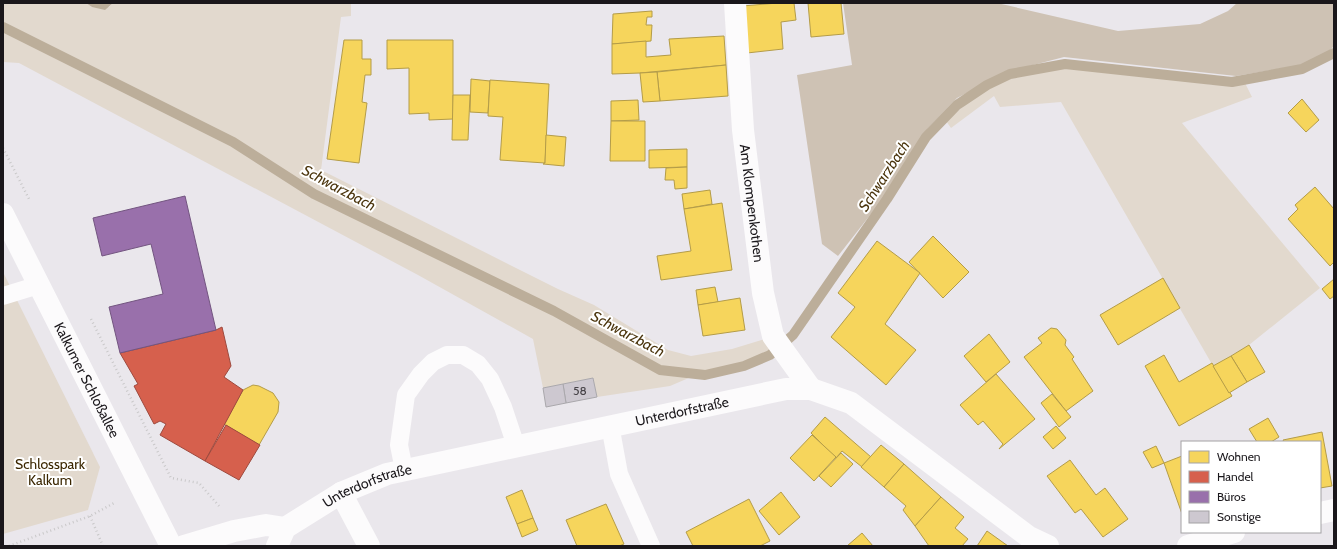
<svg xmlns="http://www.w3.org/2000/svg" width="1337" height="549" font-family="Cabin,sans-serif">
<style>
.green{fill:#e2d9ce}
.forest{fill:#cec2b4}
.water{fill:#bcae9a}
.homes{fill:#f6d55c;stroke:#b49c48}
.shops{fill:#d6604d;stroke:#9e4a3e}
.offices{fill:#9970ab;stroke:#735580}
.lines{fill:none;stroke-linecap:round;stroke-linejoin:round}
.stream{stroke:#bcae9a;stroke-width:10}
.building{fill:#cdc8d0;stroke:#aaa8ac}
.path{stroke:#c9c8c9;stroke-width:2.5;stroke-dasharray:1 3;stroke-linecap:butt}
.lane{stroke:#fcfbfc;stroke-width:18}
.street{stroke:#fcfbfc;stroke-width:22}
.secondary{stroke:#fcfbfc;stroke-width:22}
.labels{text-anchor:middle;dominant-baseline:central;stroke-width:4;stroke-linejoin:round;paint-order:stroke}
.number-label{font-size:12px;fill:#474348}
.street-label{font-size:14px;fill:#1a171b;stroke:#fff}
.park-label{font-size:14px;fill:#3a2600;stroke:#fff}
.water-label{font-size:15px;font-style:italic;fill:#4b350d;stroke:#fff}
</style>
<rect width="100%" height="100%" fill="#eae7ec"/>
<g class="green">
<polygon points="3,3 86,3 92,7 109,7 113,3 351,3 351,16 341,17 321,170 558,289 594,305 668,350 691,356 732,349 765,339 770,351 744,363 705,371 670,386 597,397 593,378 543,388 533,339 418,275 19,63 3,62"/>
<polygon points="1067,68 1146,75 1214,85 1245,83 1252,97 1182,123 1320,288 1249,345 1213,366 1061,102 1000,107 994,96 951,128 946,121 989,85 1016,77"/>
<polygon points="3,272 100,467 88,510 3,534"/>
</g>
<polygon class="forest" points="843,3 997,3 1118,31 1200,24 1228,11 1237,3 1334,3 1334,46 1329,51 1301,65 1236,76 1064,57 1010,71 957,98 928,128 885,196 838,256 822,244 797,75 852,65"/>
<polygon class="water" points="86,3 113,3 105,10 92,7"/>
<g class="homes">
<polygon points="778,3 794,3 796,20 781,22 783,49 747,53 742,6"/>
<polygon points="808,3 841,3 844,34 811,37"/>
<polygon points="652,11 652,17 647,17 646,25 652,25 651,41 612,44 613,14"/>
<polygon points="724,36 726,65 640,73 612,74 612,44 646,41 646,57 671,55 669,39"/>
<polygon points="344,40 362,40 362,59 371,59 371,75 365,75 362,102 367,103 359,163 327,159"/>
<polygon points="387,40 453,40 453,119 429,120 429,113 409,114 409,68 387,69"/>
<polygon points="726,65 728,96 660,101 657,72"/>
<polygon points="657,72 660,101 643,102 640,73"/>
<polygon points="471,79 490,81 488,113 470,112"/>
<polygon points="490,80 549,84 545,163 500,160 503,117 488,116"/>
<polygon points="453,95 470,95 468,140 452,140"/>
<polygon points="1302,99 1319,120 1306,132 1288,113"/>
<polygon points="638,100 639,120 611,121 611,101"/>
<polygon points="611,121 645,121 645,161 610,161"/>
<polygon points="546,135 566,137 564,166 543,164 545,163"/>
<polygon points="687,149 687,167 649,168 649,150"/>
<polygon points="687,167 687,188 675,189 674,180 665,180 666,168"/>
<polygon points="1315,187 1334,209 1334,262 1330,266 1288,219 1298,209 1295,205"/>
<polygon points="710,190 712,204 684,209 682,194"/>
<polygon points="722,203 732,270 661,280 657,256 691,251 684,209"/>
<polygon points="933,236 969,272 943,298 909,262"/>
<polygon points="877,241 920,273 885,324 916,350 886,385 831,337 855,307 838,293"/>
<polygon points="1163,278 1180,308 1118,345 1100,315"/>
<polygon points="1334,279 1334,296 1330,299 1322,289"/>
<polygon points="715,287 718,302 698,305 696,290"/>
<polygon points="740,298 745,330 703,336 698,305"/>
<polygon points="1051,328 1057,329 1066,340 1065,345 1074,357 1072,359 1093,391 1066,411 1024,357 1042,343 1038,338"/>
<polygon points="989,334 1010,362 986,382 964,356"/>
<polygon points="1249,345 1265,372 1247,382 1231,356"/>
<polygon points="1164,355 1179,382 1212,363 1232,396 1179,426 1145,366"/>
<polygon points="1231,356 1247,382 1229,393 1213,366"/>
<polygon points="996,374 1035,419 999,449 1003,444 983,421 978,425 960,405"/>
<polygon points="253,385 259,386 273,393 279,402 278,412 259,445 224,424 243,390"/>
<polygon points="1052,394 1071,417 1059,427 1041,403"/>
<polygon points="825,417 871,457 862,467 842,451 836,458 811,433"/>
<polygon points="1268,418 1279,437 1271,442 1257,442 1249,429"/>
<polygon points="1056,426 1066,438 1053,449 1043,437"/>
<polygon points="1322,432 1332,486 1320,488 1320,442 1284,442 1283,440"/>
<polygon points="812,435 836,457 814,481 790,458"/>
<polygon points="881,445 904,464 884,487 861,467"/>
<polygon points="1156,446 1164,463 1152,468 1143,452"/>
<polygon points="841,453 853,464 831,487 819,476"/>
<polygon points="1182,456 1182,514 1164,463"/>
<polygon points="1070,460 1096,495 1105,488 1128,519 1103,537 1081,509 1075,513 1047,476"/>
<polygon points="904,464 941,497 915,526 903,510 906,506 884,487"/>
<polygon points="522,490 533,518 517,524 506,497"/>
<polygon points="781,492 800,517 779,535 759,511"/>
<polygon points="941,497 964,517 955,528 968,539 962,546 929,546 915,526"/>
<polygon points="749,499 770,541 760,546 693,546 686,532"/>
<polygon points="606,504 624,544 619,546 577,546 566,520"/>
<polygon points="533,518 538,530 522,537 517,524"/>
<polygon points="987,531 1008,546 977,546"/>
<polygon points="862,533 873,546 847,546"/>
</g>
<g class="shops">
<polygon points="222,327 231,366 224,377 243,390 205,461 160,435 166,424 160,421 154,424 134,386 138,384 120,353 216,330"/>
<polygon points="226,425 260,445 239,480 205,461"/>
</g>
<polygon class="offices" points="185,196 216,330 120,353 109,307 163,294 151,244 102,256 93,218"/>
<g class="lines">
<polyline class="stream" points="3,27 233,142 314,194 554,311 660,370 705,375 744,366 770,355 793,335 887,199 926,137 957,105 987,85 1010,74 1065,64 1232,82 1302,69 1334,53"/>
</g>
<g class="building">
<polygon points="593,378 597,397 566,403 563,384"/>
<polygon points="563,384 566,403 546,407 543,388"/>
</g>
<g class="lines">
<g class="path">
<polyline points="3,148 29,199"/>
<polyline points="91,319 171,478 199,483 219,506"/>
<polyline points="90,516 103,546"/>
<polyline points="9,546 90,516 116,502"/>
</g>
<g class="lane">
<polyline points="3,296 39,285"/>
<polyline points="610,425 619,474 651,546"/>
<polyline points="404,470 399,445 406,395 421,374 433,362 447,355 463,355 478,364 490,379 503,407 516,446"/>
</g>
<g class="street">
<path id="s1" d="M735,3L743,130L763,293L773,336L811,389"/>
<polyline points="341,493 369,546"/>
<polyline points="1320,513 1334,510"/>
<polyline points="184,546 234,531 266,525 285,528"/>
<path id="s2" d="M277,546L285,528L341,493L387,474L786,389H811L851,403L1029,537L1048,546"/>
<polyline points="1188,546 1234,532"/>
</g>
<path class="secondary" id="s3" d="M3,214L171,546"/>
</g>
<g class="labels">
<g class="number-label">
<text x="580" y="390">58</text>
</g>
<g class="street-label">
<text stroke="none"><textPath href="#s1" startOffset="201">Am Klompenkothen</textPath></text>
<text stroke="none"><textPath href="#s3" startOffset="186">Kalkumer Schloßallee</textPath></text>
<text stroke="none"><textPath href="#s2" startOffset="437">Unterdorfstraße</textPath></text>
<text stroke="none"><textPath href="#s2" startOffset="113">Unterdorfstraße</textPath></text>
</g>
<g class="park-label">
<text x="50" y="464">Schlosspark<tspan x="50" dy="16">Kalkum</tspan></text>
</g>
<g class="water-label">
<text transform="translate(884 176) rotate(-57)">Schwarzbach</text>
<text transform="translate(339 188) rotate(28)">Schwarzbach</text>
<text transform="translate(628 334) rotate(28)">Schwarzbach</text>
</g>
</g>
<rect width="1337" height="549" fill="none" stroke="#1a171b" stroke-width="8"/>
<rect x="1181" y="441" width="140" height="92" fill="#ffffff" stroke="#a3a2a4"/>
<rect x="1189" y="451" width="20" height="12" fill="#f6d55c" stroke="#a3a2a4"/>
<text x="1217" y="461" font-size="12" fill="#1a171b">Wohnen</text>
<rect x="1189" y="471" width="20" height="12" fill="#d6604d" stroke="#a3a2a4"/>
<text x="1217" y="481" font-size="12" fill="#1a171b">Handel</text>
<rect x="1189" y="491" width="20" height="12" fill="#9970ab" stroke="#a3a2a4"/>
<text x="1217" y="501" font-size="12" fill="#1a171b">Büros</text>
<rect x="1189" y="511" width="20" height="12" fill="#cdc8d0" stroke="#a3a2a4"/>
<text x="1217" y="521" font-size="12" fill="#1a171b">Sonstige</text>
</svg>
